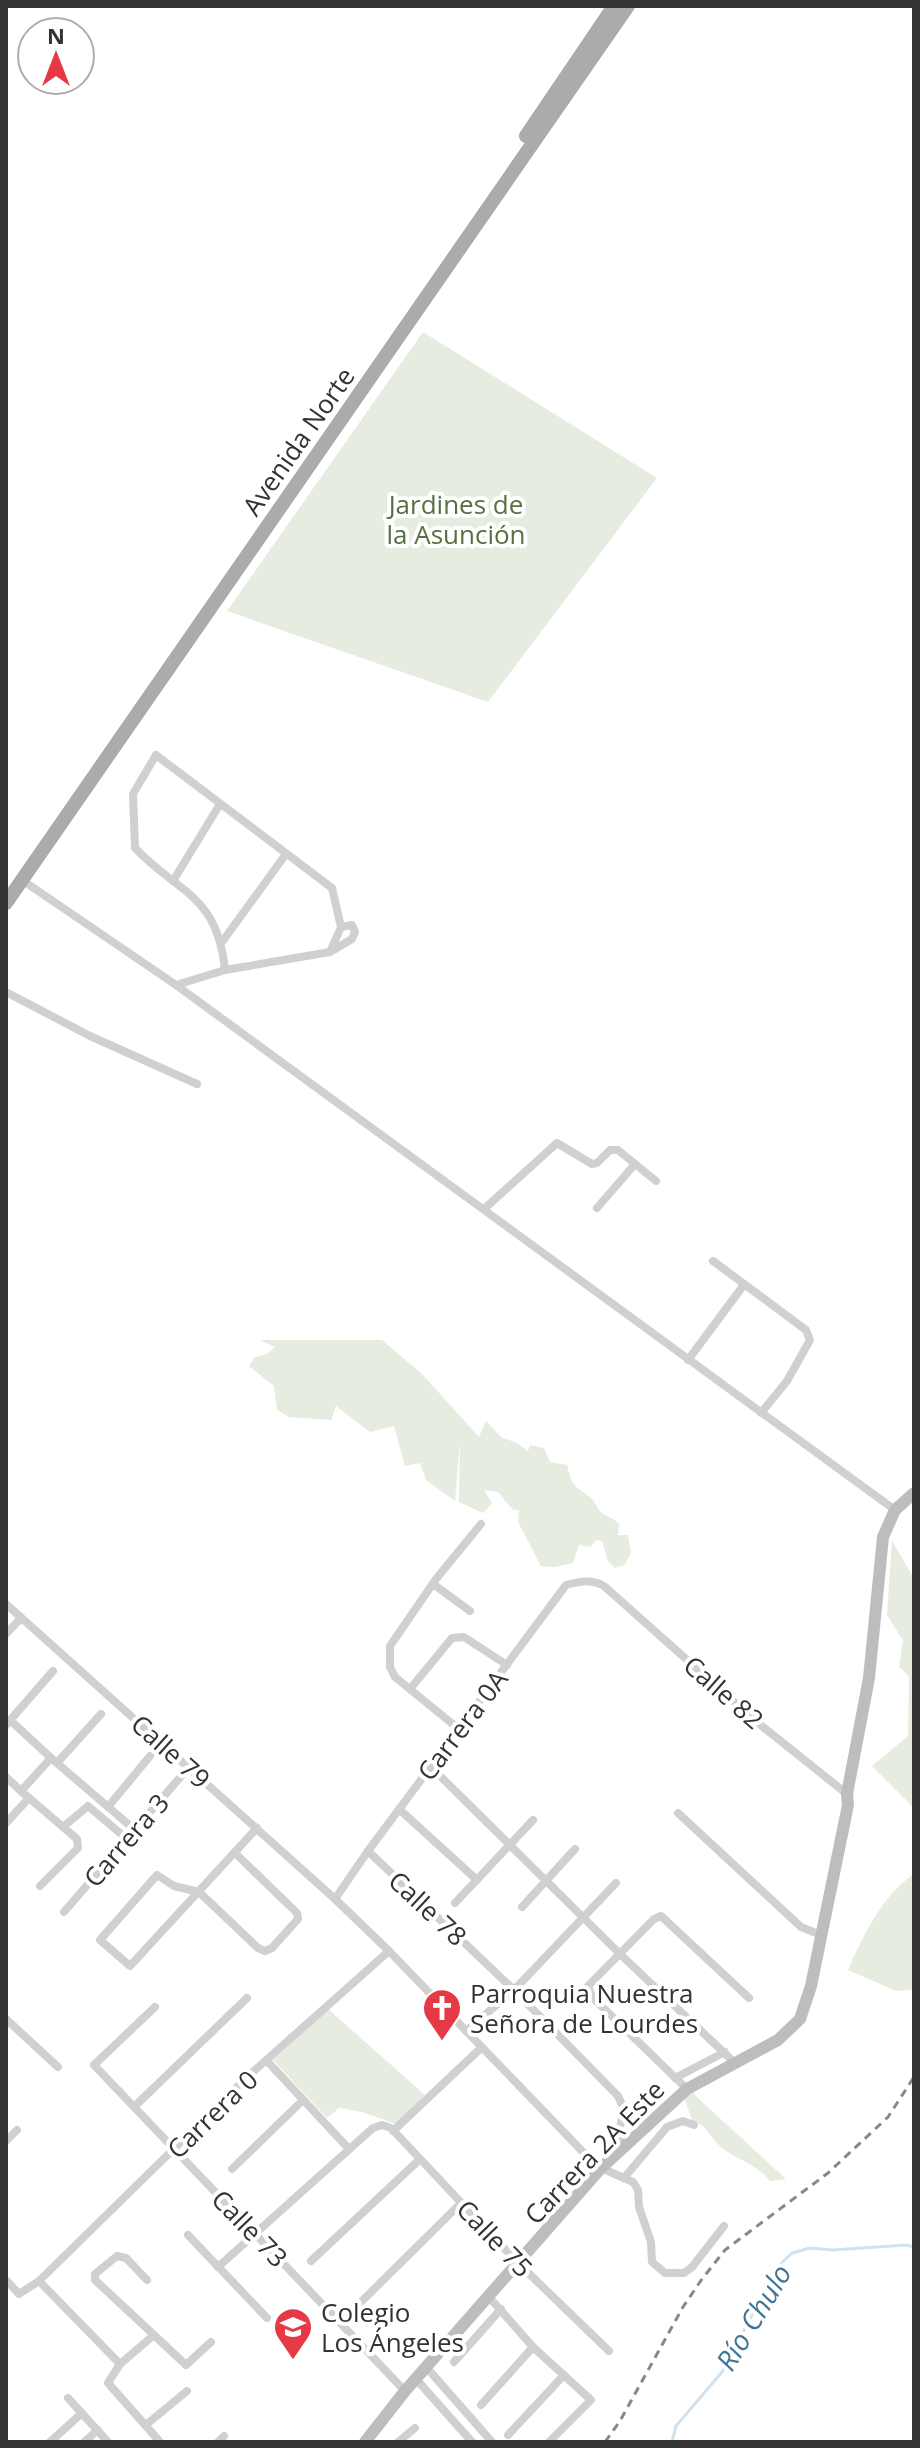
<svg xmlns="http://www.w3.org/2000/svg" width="920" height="2448" font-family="'Open Sans',sans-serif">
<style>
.green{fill:#e6ecdf}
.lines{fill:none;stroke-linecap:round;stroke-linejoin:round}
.stream{stroke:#cfe2ee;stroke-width:3}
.street{stroke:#d0d0d0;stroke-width:8}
.secondary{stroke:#bdbdbd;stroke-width:12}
.primary{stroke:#ababab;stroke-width:14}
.rail{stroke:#888;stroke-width:3;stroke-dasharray:8 6;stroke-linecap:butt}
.labels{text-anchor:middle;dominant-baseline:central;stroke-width:8;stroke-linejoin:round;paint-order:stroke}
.street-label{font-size:26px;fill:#333;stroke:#fff}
.park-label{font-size:26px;fill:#56703f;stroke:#fff}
.poi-label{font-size:26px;fill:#333;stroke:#fff;text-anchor:start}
.water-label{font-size:28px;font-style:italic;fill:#3f7597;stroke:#fff}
</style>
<rect width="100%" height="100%" fill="#fff"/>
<g class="green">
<polygon points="423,332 657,478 488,702 227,611"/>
<path d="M260,1340H382L422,1374L479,1437L486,1421L502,1438L515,1442L528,1451L530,1445L544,1448L550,1462L567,1465C572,1486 574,1485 590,1497C595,1501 597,1509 602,1513C609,1518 613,1517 619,1524L618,1535H628L631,1554L624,1565L615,1568L608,1561L602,1541L596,1540L591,1547L579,1545L573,1563L554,1567L541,1566L518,1522L519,1510H513L498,1492L484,1490L492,1503L483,1513L459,1502L460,1442L455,1501L426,1480L420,1463L405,1466L394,1426L370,1432L336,1406L331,1420L289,1417L277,1410L274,1386L249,1366L255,1357L267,1354L275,1347Z"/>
<polygon points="892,1541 912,1575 914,1575 914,1808 872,1766 908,1736 909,1676 899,1667 903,1640 887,1615"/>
<path d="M914,1874V1990L896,1991L848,1970C863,1935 882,1896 914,1874Z"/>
<polygon points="328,2009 425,2095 396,2124 362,2112 339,2108 327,2118 273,2060"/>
<path d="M689,2088L700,2100L786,2179L770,2181C756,2162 731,2159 716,2142C705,2130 709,2128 692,2120L683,2095Z"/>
</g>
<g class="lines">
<polyline class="stream" points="672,2442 676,2426 722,2372 777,2267 792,2253 810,2248 833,2250 906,2245 914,2247"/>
<g class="street">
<polyline points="22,880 176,985 895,1510"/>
<polyline points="173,881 220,804"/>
<polyline points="222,942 286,854"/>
<path d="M225,970C217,894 180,895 135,848L133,794L156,755L332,888L341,927"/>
<polyline points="176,985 225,970 330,952 352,939 355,932 352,925 341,927 330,952"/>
<polyline points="6,992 90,1036 197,1084"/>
<polyline points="597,1208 635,1164"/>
<polyline points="484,1209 557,1143 592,1164 597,1163 610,1150 618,1150 656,1181"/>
<polyline points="713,1261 806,1330 810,1340 787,1381 761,1413"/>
<polyline points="688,1360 743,1286"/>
<polyline points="433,1584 470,1611"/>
<polyline points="6,1604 335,1899 389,1951 584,2153 601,2168 633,2182 638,2190 639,2207 651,2242 652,2262 665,2273 684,2273 692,2267 724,2226"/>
<polyline points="6,1634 21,1618"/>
<polyline points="410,1689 452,1638 464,1637 507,1665"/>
<polyline points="10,1720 51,1758"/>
<polyline points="6,1725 53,1671"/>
<polyline points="460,1730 395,1677 390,1667 390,1646 436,1579 481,1524"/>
<polyline points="57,1763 101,1714"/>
<polyline points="430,1766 620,1954 736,2064"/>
<polyline points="6,1777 21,1791"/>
<polyline points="108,1807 150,1756"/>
<polyline points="399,1809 477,1880"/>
<polyline points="678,1813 801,1927 821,1935"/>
<polyline points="6,1823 29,1798"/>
<polyline points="127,1839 88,1806 63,1827 21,1791 51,1758 135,1830"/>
<polyline points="368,1851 514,1990 618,2096 624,2109 620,2127 623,2149"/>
<polyline points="235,1853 297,1913 298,1919 272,1948 265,1951 258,1948 199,1892 174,1886 157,1875 100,1940 130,1966 257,1828"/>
<polyline points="40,1886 78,1848 77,1839 63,1827"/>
<path d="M335,1899L368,1851L566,1585C581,1581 590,1579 604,1586L758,1723L847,1794"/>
<polyline points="455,1903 533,1820"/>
<polyline points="522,1907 575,1849"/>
<polyline points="64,1912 189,1767"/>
<polyline points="155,2007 94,2065 405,2391"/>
<polyline points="6,2019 58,2067"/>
<polyline points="466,2031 514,1990 616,1883"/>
<polyline points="267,2061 349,2149"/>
<polyline points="675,2078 725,2052"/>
<polyline points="687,2089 592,1997 588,1986 654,1919 661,1916 749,1998"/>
<polyline points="134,2107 247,1998"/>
<polyline points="393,2131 482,2047"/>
<polyline points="6,2141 17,2130"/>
<polyline points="232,2169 303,2100"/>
<polyline points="624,2178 667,2127 683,2121 694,2125"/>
<polyline points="188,2235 267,2318"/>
<polyline points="311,2261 419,2160"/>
<polyline points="218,2267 373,2128 382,2125 391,2128 518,2263 609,2351"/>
<polyline points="6,2280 19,2294 39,2281 245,2079 389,1951"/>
<polyline points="147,2280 126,2258 117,2256 95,2274 95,2280 154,2335 120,2364 108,2383 160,2442"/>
<polyline points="39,2281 120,2364"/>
<polyline points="489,2297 533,2347 591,2400 549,2442"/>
<polyline points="356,2307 461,2203"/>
<polyline points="154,2335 186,2365 211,2342"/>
<polyline points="454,2362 501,2309"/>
<polyline points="427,2368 492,2442"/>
<polyline points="416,2379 472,2442"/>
<polyline points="68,2398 108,2442"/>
<polyline points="481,2405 533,2347"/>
<polyline points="147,2424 187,2391"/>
<polyline points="508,2435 564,2375"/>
<polyline points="50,2442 82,2413"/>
<polyline points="84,2442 98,2430"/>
<polyline points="218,2442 224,2436"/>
<polyline points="398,2442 415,2428"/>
</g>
<polyline class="secondary" points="365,2442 405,2391 601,2168 687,2089 778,2040 800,2019 811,1986 848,1805 847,1794 869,1678 883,1537 895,1510 914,1493"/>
<g class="primary">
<polyline points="526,136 614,6"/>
<polyline points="6,903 628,6"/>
</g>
<polyline class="rail" points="605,2442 620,2421 683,2307 702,2279 725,2250 828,2173 888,2117 914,2077"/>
</g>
<defs>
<symbol id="church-pin" viewBox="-11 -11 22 30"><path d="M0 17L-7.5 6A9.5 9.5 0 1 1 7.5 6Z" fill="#e63946" stroke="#fff"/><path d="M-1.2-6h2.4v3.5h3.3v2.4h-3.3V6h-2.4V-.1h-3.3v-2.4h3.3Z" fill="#fff"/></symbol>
<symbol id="school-pin" viewBox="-11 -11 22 30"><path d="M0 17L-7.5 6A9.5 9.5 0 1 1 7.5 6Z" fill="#e63946" stroke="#fff"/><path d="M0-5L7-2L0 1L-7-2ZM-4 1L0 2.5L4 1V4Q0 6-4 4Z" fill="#fff"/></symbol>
</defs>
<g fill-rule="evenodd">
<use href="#church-pin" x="420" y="1986" width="44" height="60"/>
<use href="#school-pin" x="271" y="2305" width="44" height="60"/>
</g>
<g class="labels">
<g class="street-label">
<text transform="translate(298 441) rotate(-55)">Avenida Norte</text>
<text transform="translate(724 1692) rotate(41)">Calle 82</text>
<text transform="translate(462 1725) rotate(-53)">Carrera 0A</text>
<text transform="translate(171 1751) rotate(42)">Calle 79</text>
<text transform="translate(126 1840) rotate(-49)">Carrera 3</text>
<text transform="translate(428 1908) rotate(43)">Calle 78</text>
<text transform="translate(212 2114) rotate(-44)">Carrera 0</text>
<text transform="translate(594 2152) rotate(-46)">Carrera 2A Este</text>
<text transform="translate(250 2228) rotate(46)">Calle 73</text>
<text transform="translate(495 2238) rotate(46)">Calle 75</text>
</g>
<g class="park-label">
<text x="456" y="504">Jardines de<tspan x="456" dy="30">la Asunción</tspan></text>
</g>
<g class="poi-label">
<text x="470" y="1993">Parroquia Nuestra<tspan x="470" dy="30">Señora de Lourdes</tspan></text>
<text x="321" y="2312">Colegio<tspan x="321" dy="30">Los Ángeles</tspan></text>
</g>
<g class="water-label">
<text transform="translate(753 2317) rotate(-59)">Río Chulo</text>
</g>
</g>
<rect width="920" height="2448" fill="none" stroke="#333333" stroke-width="16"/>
<g transform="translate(56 56)"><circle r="38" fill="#ffffff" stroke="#adadad" stroke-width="2"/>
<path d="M0-6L14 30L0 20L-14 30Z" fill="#e63946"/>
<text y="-12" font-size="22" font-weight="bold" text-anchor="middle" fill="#333333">N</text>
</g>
</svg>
